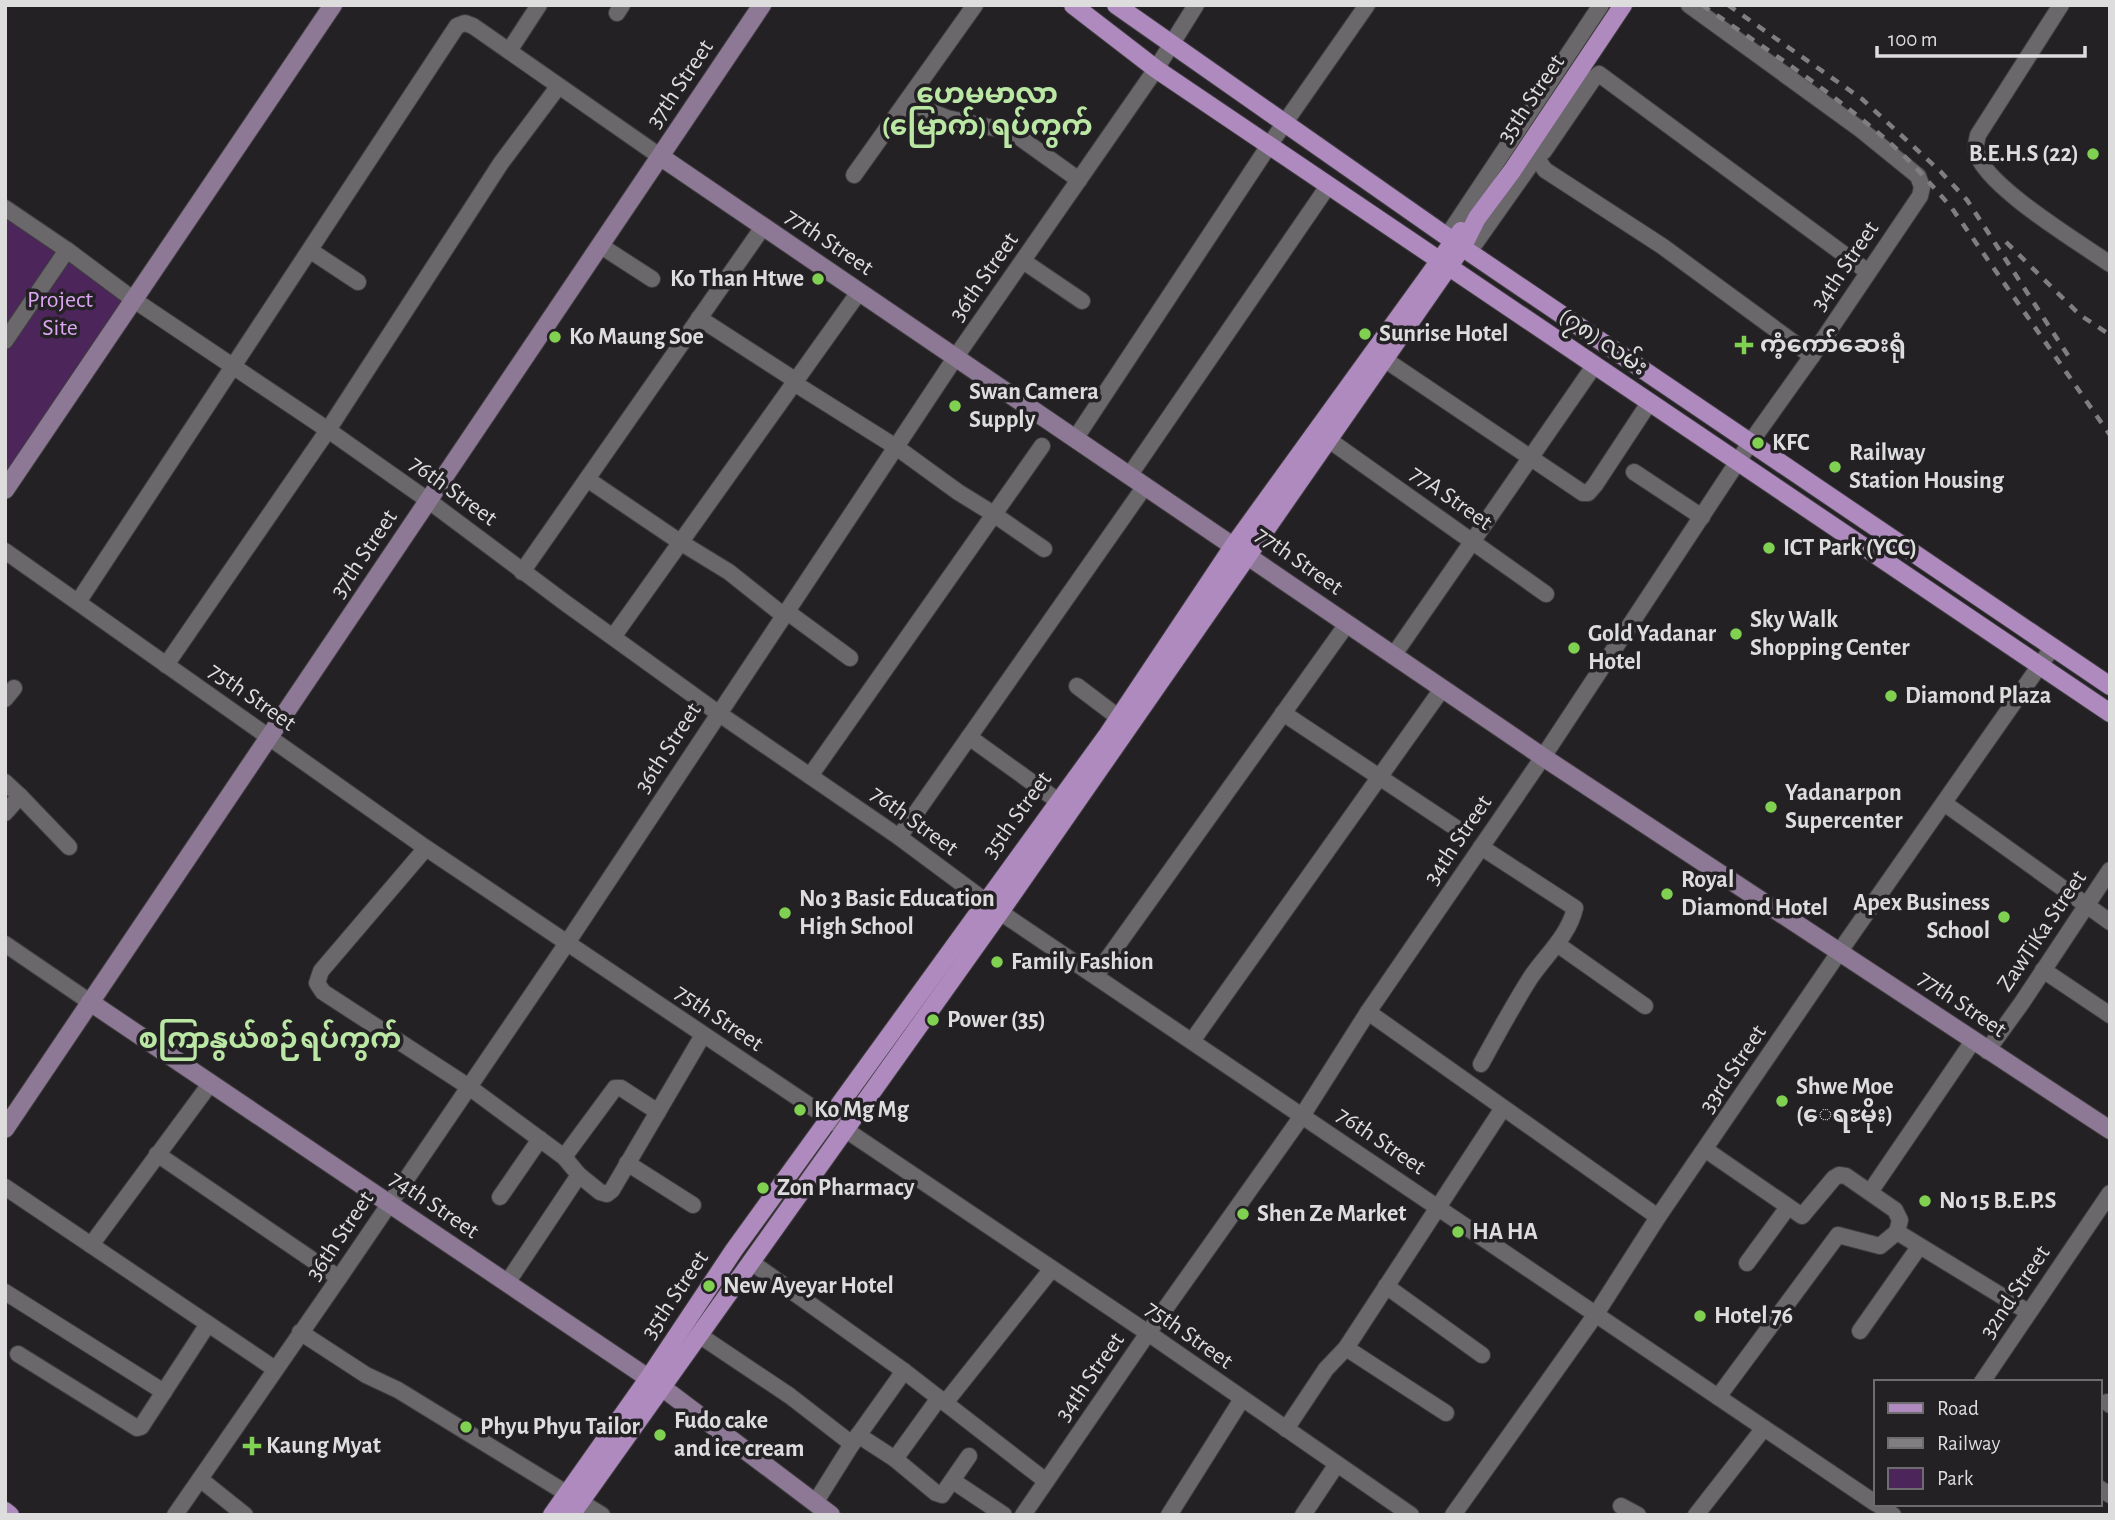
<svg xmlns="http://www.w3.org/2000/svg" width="2115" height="1520" font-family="'Alegreya Sans','Noto Sans Myanmar',sans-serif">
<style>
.green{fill:#4c265a}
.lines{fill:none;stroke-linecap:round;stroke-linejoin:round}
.street-casing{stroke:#3f3d3f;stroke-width:18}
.secondary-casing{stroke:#3f3d3f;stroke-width:20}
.primary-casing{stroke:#3f3d3f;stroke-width:20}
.street{stroke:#6b686c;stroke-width:16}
.secondary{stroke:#8d7995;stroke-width:18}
.primary{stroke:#af8abf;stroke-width:18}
.rail{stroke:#807e80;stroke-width:4.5;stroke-dasharray:9 9;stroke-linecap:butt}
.poi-dot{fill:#80d052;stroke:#232124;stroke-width:2.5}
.labels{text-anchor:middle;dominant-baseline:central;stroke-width:7;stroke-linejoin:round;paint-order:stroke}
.street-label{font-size:24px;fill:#deddde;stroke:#232124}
.poi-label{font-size:24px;font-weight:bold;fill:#deddde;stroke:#232124;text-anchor:start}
.park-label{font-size:24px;fill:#dda6f3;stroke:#232124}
.quarter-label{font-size:28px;font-weight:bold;fill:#bae7a4;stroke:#232124}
</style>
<rect width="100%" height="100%" fill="#232124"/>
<polygon class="green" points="5,211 134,300 5,489"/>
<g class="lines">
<defs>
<g id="street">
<path d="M2061,5L1978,135C1977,140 1975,147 1976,151C1983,185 2080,243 2110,264"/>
<polyline points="617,13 622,5"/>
<polyline points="509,51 539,5"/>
<polyline points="906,102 947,118 1012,132 1079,180"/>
<polyline points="854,175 975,5"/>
<polyline points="5,208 67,250 134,300 328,430 429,501 564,602 718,713 899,837 1000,912 1875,1503"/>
<polyline points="1448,235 1601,5"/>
<polyline points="601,246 652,279"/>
<polyline points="311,251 358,282"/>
<polyline points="1469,252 1536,157"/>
<polyline points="1023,261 1082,301"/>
<polyline points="699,318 795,380"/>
<polyline points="5,341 67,250"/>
<polyline points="1812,356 1662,246 1545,170 1536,157 1544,151 1594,78 1599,74 1868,272"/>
<polyline points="1384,359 1583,493 1588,493 1595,485 1649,403"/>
<polyline points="794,383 896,447 958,492 992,513 1044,549"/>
<polyline points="1075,439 1270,144 1367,5"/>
<polyline points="1329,440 1546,594"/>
<polyline points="1634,472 1702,517"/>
<polyline points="1129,476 1328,186"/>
<polyline points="587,479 680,542 729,572 783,615"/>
<polyline points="5,551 426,848 1148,1333 1411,1515"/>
<polyline points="522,572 763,227"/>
<polyline points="78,602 457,26 465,23 473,26 661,157"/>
<polyline points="786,611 850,658"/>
<polyline points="613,637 859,292"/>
<polyline points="1393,656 1594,366"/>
<polyline points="166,665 328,430 501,163 558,87"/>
<polyline points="1077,686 1118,717"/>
<polyline points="5,699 14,688"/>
<polyline points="1283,713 1456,828"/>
<polyline points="969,737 1058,801"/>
<polyline points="810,776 1042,446"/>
<polyline points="5,782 20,796"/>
<polyline points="1944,803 2110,922"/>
<polyline points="5,813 20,796 69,847"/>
<polyline points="899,837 1145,486"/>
<path d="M1481,847L1575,908C1569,935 1546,955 1531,977C1513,1005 1497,1035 1481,1064"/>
<polyline points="426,848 321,971 317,983 323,992 469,1087 564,1157 579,1175 600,1192 607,1194 612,1190 703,1035"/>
<polyline points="5,944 90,1002"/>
<polyline points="1557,944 1645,1006"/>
<polyline points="2043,970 2110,1015"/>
<polyline points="1096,975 1347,624"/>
<polyline points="1368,1012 1658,1217"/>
<polyline points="1192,1041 1442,689"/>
<polyline points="1987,1051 2021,1004 2110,870"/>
<polyline points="1706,1150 1802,1216 1834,1178 1839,1175 1846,1176 1895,1210 1900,1220 1897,1232 2028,1312"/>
<polyline points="157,1154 339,1278"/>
<polyline points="564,1157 615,1088 621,1088 658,1112"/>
<polyline points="627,1163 693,1205"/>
<polyline points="5,1187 275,1369"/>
<polyline points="1870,1192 1973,1041"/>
<polyline points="500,1197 540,1139"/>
<polyline points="91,1245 210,1084"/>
<polyline points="751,1262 904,1371 1046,1481"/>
<polyline points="1747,1263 1788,1207"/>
<polyline points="507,1283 579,1175"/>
<polyline points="1386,1286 1482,1355"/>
<polyline points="5,1292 164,1392"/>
<polyline points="1860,1331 1919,1247"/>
<polyline points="300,1332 366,1375 398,1390 602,1515"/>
<polyline points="699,1335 790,1396 852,1444"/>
<polyline points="1346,1348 1446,1413"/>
<polyline points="18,1354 137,1428 141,1427 208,1324"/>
<polyline points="1982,1382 2110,1193"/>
<polyline points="1718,1397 1838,1235 1880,1246 1897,1232"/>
<polyline points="2107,1402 2110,1405"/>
<polyline points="945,1403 1051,1270"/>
<polyline points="1286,1429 1326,1369 1346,1348 1503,1108"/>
<polyline points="858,1435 895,1459 936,1493 942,1495 969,1456"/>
<polyline points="895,1459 939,1398"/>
<polyline points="200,1479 245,1515"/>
<polyline points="953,1481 1004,1515"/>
<polyline points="2099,1488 2110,1495"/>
<polyline points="815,1503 852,1444 904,1371"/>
<polyline points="1877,1504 1893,1515"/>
<polyline points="1621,1506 1638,1515"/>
<polyline points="175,1515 339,1278 567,943 955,358 1156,69 1196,5"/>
<polyline points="1023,1515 1148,1333 1302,1116 1368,1012 1543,757 1750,443 1812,356 1920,196 1922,187 1918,176 1860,129 1689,5"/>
<polyline points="1169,1515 1242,1399"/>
<polyline points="1303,1515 1337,1464"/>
<polyline points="1453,1515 1596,1314 1658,1217 1840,951 2052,648"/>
<polyline points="1696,1515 1764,1428"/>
</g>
<g id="secondary">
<polyline points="661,157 1543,757 2110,1130"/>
<polyline points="5,490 333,5"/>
<polyline points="90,1002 663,1388 831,1515"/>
<polyline points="5,1129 762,5"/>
</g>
<g id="primary">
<polyline points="1073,5 1156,69 2110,713"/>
<polyline points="1116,5 1469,252 2110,686"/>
<polyline points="5,1511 10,1515"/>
<polyline points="552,1515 648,1379 734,1250 1108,734 1234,545 1461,231"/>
<polyline points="571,1515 1000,912 1463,246 1477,218 1512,171 1623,5"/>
</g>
</defs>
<use href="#street" class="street-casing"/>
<use href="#secondary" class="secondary-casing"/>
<use href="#primary" class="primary-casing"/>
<use href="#street" class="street"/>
<use href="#secondary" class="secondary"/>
<use href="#primary" class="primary"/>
<g class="rail">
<path d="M1702,5C1769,51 1840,97 1900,152C1918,169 1934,188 1951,207L2110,435"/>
<polyline points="1728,5 1862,99 1941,172 1967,200 2069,357"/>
<polyline points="2006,242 2080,315 2110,335"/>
</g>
</g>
<g class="poi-dot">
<circle cx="2093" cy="154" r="7"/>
<circle cx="818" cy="279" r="7"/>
<circle cx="1365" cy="334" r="7"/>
<circle cx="555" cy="337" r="7"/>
<path d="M1740.5 334.5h7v7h7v7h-7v7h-7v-7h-7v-7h7z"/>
<circle cx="955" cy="406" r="7"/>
<circle cx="1758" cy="443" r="7"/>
<circle cx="1835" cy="467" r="7"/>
<circle cx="1769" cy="548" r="7"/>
<circle cx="1736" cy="634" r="7"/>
<circle cx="1574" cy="648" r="7"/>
<circle cx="1891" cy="696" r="7"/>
<circle cx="1771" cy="807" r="7"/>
<circle cx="1667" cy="894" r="7"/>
<circle cx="785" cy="913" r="7"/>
<circle cx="2004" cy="917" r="7"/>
<circle cx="997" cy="962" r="7"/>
<circle cx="933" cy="1020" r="7"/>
<circle cx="1782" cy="1101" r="7"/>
<circle cx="800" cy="1110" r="7"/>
<circle cx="763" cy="1188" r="7"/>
<circle cx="1925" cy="1201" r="7"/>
<circle cx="1243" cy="1214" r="7"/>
<circle cx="1458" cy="1232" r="7"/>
<circle cx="709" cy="1286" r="7"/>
<circle cx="1700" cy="1316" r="7"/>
<circle cx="466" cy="1427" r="7"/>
<circle cx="660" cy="1435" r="7"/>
<path d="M248.5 1435.5h7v7h7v7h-7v7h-7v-7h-7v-7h7z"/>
</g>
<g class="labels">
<g class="street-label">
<text transform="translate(680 84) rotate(-56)">37th Street</text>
<text transform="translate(1531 99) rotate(-56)">35th Street</text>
<text transform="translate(829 242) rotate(34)">77th Street</text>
<text transform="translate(1845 266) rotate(-56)">34th Street</text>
<text transform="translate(984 277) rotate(-55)">36th Street</text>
<text transform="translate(1603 342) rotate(34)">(၇၈) လမ်း</text>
<text transform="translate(453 491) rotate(36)">76th Street</text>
<text transform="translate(1451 498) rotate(35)">77A Street</text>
<text transform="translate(364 554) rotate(-56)">37th Street</text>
<text transform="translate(1299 561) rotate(35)">77th Street</text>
<text transform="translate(252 697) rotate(35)">75th Street</text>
<text transform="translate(668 748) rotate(-57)">36th Street</text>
<text transform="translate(1017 815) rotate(-54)">35th Street</text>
<text transform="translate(914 821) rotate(36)">76th Street</text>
<text transform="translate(1458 840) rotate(-56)">34th Street</text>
<text transform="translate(2042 931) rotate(-56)">ZawTiKa Street</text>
<text transform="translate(1962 1004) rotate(34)">77th Street</text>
<text transform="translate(719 1018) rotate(34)">75th Street</text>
<text transform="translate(1733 1069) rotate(-56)">33rd Street</text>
<text transform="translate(1381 1141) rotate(34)">76th Street</text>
<text transform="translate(434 1205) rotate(34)">74th Street</text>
<text transform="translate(340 1236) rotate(-56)">36th Street</text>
<text transform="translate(2015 1292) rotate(-56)">32nd Street</text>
<text transform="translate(675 1295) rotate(-56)">35th Street</text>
<text transform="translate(1189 1335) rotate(35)">75th Street</text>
<text transform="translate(1090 1377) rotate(-55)">34th Street</text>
</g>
<g class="poi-label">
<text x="2079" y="154" text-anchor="end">B.E.H.S (22)</text>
<text x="804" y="279" text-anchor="end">Ko Than Htwe</text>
<text x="1379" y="334">Sunrise Hotel</text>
<text x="569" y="337">Ko Maung Soe</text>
<text x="1760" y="345">ကံ့ကော်ဆေးရုံ</text>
<text x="969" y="392">Swan Camera<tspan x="969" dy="28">Supply</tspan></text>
<text x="1772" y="443">KFC</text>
<text x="1849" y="453">Railway<tspan x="1849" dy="28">Station Housing</tspan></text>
<text x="1783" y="548">ICT Park (YCC)</text>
<text x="1750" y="620">Sky Walk<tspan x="1750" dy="28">Shopping Center</tspan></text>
<text x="1588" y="634">Gold Yadanar<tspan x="1588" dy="28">Hotel</tspan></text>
<text x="1905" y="696">Diamond Plaza</text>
<text x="1785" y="793">Yadanarpon<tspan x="1785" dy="28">Supercenter</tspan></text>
<text x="1681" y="880">Royal<tspan x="1681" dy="28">Diamond Hotel</tspan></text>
<text x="799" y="899">No 3 Basic Education<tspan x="799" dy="28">High School</tspan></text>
<text x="1990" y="903" text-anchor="end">Apex Business<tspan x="1990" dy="28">School</tspan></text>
<text x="1011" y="962">Family Fashion</text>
<text x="947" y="1020">Power (35)</text>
<text x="1796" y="1087">Shwe Moe<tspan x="1796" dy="28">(ေရႊမိုး)</tspan></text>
<text x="814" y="1110">Ko Mg Mg</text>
<text x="777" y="1188">Zon Pharmacy</text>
<text x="1939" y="1201">No 15 B.E.P.S</text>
<text x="1257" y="1214">Shen Ze Market</text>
<text x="1472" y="1232">HA HA</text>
<text x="723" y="1286">New Ayeyar Hotel</text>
<text x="1714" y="1316">Hotel 76</text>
<text x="674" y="1421">Fudo cake<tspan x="674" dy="28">and ice cream</tspan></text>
<text x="480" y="1427">Phyu Phyu Tailor</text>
<text x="266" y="1446">Kaung Myat</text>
</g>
<g class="park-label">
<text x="60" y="300">Project<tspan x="60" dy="28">Site</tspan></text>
</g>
<g class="quarter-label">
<text x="987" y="95">ဟေမမာလာ<tspan x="987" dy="32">(မြောက်) ရပ်ကွက်</tspan></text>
<text x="270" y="1040">စကြာနွယ်စဉ်ရပ်ကွက်</text>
</g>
</g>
<rect width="2115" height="1520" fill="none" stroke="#deddde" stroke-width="14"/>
<rect x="1874" y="1380" width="228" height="126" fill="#232124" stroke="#6e6c6e" stroke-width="2"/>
<rect x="1888" y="1403" width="35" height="10" fill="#af8abf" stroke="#6e6c6e" stroke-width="2"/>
<text x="1937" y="1415" font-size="21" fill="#deddde">Road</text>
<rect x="1888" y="1438" width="35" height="10" fill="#807e80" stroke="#6e6c6e" stroke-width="2"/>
<text x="1937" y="1450" font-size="21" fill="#deddde">Railway</text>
<rect x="1888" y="1468" width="35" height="21" fill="#4c265a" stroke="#6e6c6e" stroke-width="2"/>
<text x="1937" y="1485" font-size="21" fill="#deddde">Park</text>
<path d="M1877 46v10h208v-10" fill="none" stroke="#deddde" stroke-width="3.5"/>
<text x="1888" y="46" font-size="21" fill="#deddde" stroke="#232124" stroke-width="5" paint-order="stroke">100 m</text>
</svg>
